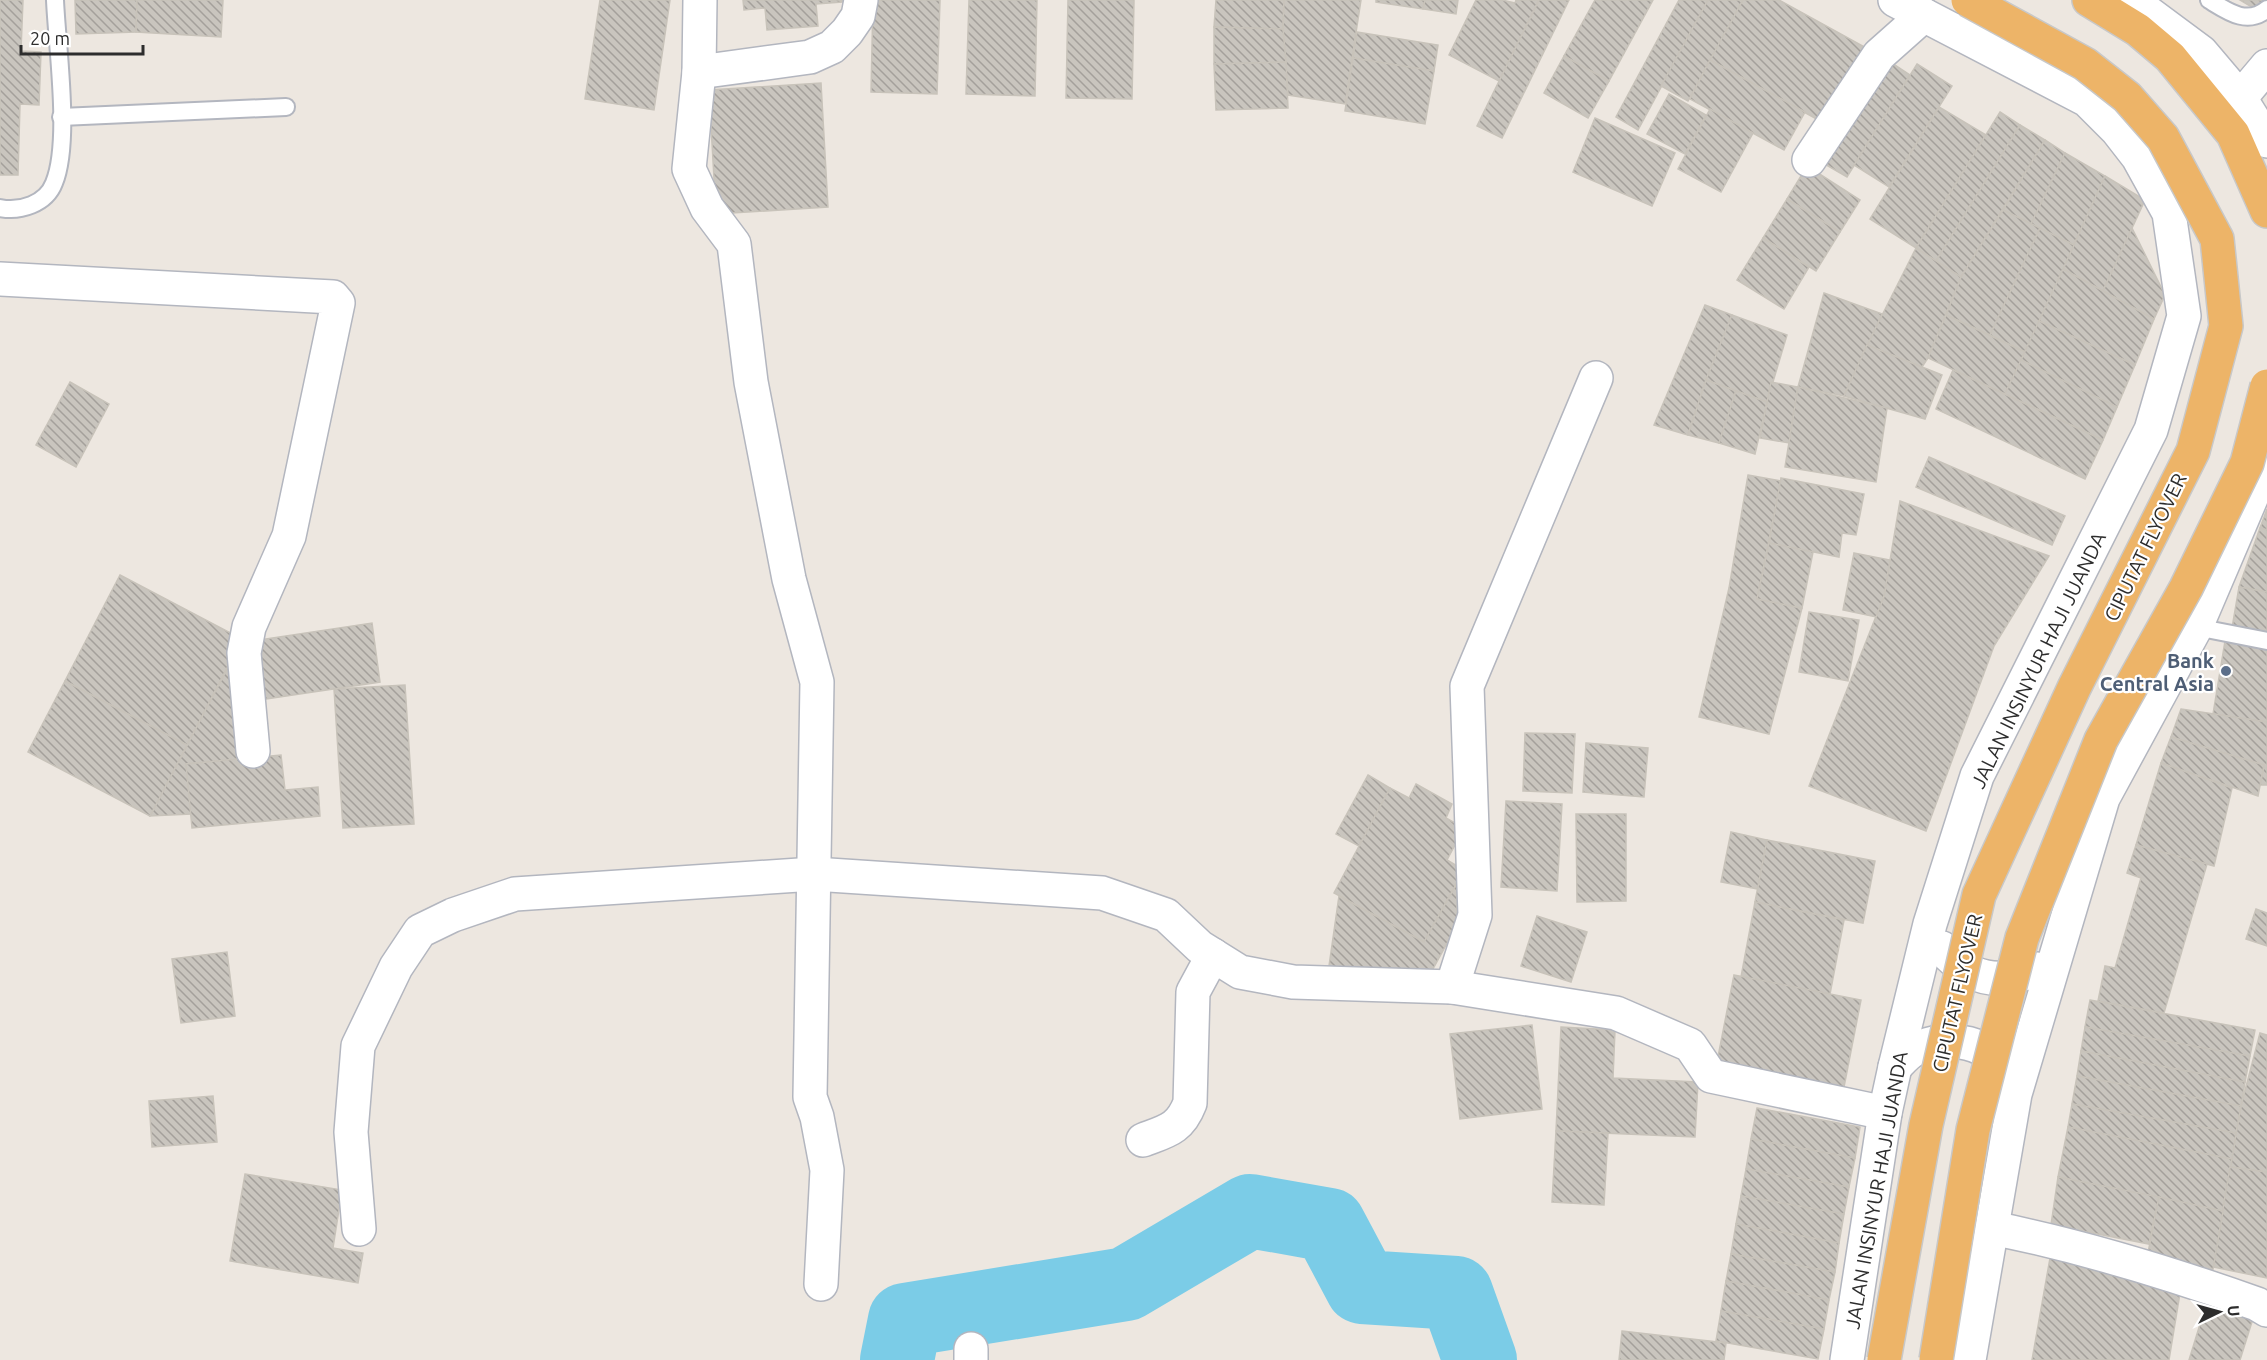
<svg xmlns="http://www.w3.org/2000/svg" width="2267" height="1360" font-family="Ubuntu,sans-serif">
<style>
.lines{fill:none;stroke-linecap:round;stroke-linejoin:round}
.river{stroke:#7bcce7;stroke-width:74}
.building{fill:url(#building-back-hatch);stroke:#c8c3ba;stroke-width:1.5}
.service-casing{stroke:#b3b6bf;stroke-width:20}
.minor-casing{stroke:#b3b6bf;stroke-width:36}
.secondary-casing{stroke:#b3b6bf;stroke-width:36}
.trunk-casing{stroke:#c8c8c8;stroke-width:36}
.service{stroke:#fff;stroke-width:16}
.minor{stroke:#fff;stroke-width:33}
.secondary{stroke:#fff;stroke-width:33}
.trunk{stroke:#edb468;stroke-width:33}
.trunk-bridge-casing{stroke:#c8c8c8;stroke-width:36;stroke-linecap:butt}
.trunk-bridge{stroke:#edb468;stroke-width:33}
.service-dot{fill:#5c6f8a;stroke:#fff;stroke-width:2}
.labels{text-anchor:middle;dominant-baseline:central;stroke-width:4.5;stroke-linejoin:round;paint-order:stroke}
.street-label{font-size:20px;fill:#2d2d2d;stroke:#fff}
.service-label{font-size:20px;font-weight:bold;fill:#4e5e75;stroke:#fff;text-anchor:end}
</style>
<defs>
<pattern id="building-back-hatch" width="6" height="6" patternUnits="userSpaceOnUse" patternTransform="scale(1.5)"><rect width="6" height="6" fill="#c9c5be"/><path d="M-1 5l2 2M0 0l6 6M5-1l2 2" fill="none" stroke="#a4a09b"/></pattern>
</defs>
<rect width="100%" height="100%" fill="#ede7e0"/>
<g class="lines">
<polyline class="river" points="897,1360 905,1320 1126,1284 1250,1211 1329,1225 1362,1287 1456,1293 1480,1360"/>
</g>
<g class="building">
<polygon points="0,0 23,0 21,51 41,52 39,105 20,104 18,175 0,175"/>
<polygon points="75,0 137,0 136,32 76,34"/>
<polygon points="137,0 223,0 221,37 136,32"/>
<polygon points="600,0 670,0 654,110 585,99"/>
<polygon points="743,0 855,0 855,1 816,4 818,26 767,30 765,8 744,10"/>
<polygon points="873,0 940,0 937,94 871,92"/>
<polygon points="969,0 1037,0 1035,96 966,94"/>
<polygon points="1068,0 1134,0 1132,99 1066,98"/>
<polygon points="1216,0 1284,0 1283,29 1214,27"/>
<polygon points="1284,0 1361,0 1345,104 1288,95 1283,29"/>
<polygon points="1376,0 1425,0 1423,9 1376,2"/>
<polygon points="1425,0 1458,0 1456,14 1423,9"/>
<polygon points="1476,0 1502,0 1515,3 1516,0 1539,0 1499,81 1449,55"/>
<polygon points="1539,0 1569,0 1502,138 1477,126"/>
<polygon points="1595,0 1653,0 1609,81 1564,56"/>
<polygon points="1679,0 1708,0 1638,130 1616,117"/>
<polygon points="1708,0 1743,0 1688,101 1661,86"/>
<polygon points="1743,0 1779,0 1870,50 1829,126 1710,60"/>
<polygon points="2240,0 2266,0 2260,12"/>
<polygon points="1214,27 1283,29 1286,62 1214,64"/>
<polygon points="1357,32 1438,45 1434,71 1353,58"/>
<polygon points="1564,56 1609,81 1588,118 1544,93"/>
<polygon points="1353,58 1434,71 1425,124 1345,111"/>
<polygon points="1886,59 1910,75 1847,177 1816,159"/>
<polygon points="1710,60 1805,112 1784,150 1690,99"/>
<polygon points="1286,62 1288,108 1216,110 1214,64"/>
<polygon points="1917,64 1952,86 1889,187 1854,165"/>
<polygon points="821,83 828,207 716,214 709,90"/>
<polygon points="1669,94 1706,115 1685,154 1647,134"/>
<polygon points="1939,107 1986,135 1916,248 1870,219"/>
<polygon points="1710,109 1753,133 1721,192 1678,169"/>
<polygon points="2000,112 2020,125 1936,261 1916,248"/>
<polygon points="1595,118 1675,153 1652,206 1573,172"/>
<polygon points="2020,125 2045,140 1961,277 1936,261"/>
<polygon points="2045,140 2065,153 2031,224 2003,210"/>
<polygon points="2065,153 2105,176 2074,245 2031,224"/>
<polygon points="1807,166 1860,200 1840,232 1787,199"/>
<polygon points="2105,176 2145,200 2103,291 2063,269"/>
<polygon points="1787,199 1840,232 1816,271 1763,238"/>
<polygon points="2003,210 2040,228 1990,335 1946,315 1961,277"/>
<polygon points="2040,228 2074,245 2025,352 1990,335"/>
<polygon points="2132,228 2165,295 2154,319 2103,291"/>
<polygon points="1763,238 1809,267 1784,309 1737,280"/>
<polygon points="1916,248 1961,277 1928,358 1922,367 1867,345"/>
<polygon points="2063,269 2154,319 2135,365 2039,321"/>
<polygon points="1824,293 1882,314 1844,396 1798,387"/>
<polygon points="1705,305 1732,315 1706,380 1688,435 1654,425"/>
<polygon points="1732,315 1787,335 1767,402 1706,380"/>
<polygon points="1946,315 2025,352 2005,394 1928,358"/>
<polygon points="2039,321 2135,365 2117,407 2021,360"/>
<polygon points="1867,345 1942,375 1925,419 1844,396"/>
<polygon points="2021,360 2117,407 2103,440 2005,394"/>
<polygon points="1953,370 2103,440 2085,479 1936,409"/>
<polygon points="1706,380 1736,391 1719,443 1688,435"/>
<polygon points="70,382 109,404 76,467 36,445"/>
<polygon points="1771,382 1798,387 1789,443 1760,438"/>
<polygon points="1798,387 1887,408 1876,482 1785,467"/>
<polygon points="1736,391 1767,402 1755,454 1719,443"/>
<polygon points="1929,457 2065,516 2052,545 1916,487"/>
<polygon points="1748,475 1781,481 1757,599 1802,608 1769,734 1699,717 1729,588"/>
<polygon points="1781,478 1864,494 1856,535 1842,533 1839,557 1769,543"/>
<polygon points="1900,501 2049,556 1994,646 1926,831 1809,786 1884,596"/>
<polygon points="2267,509 2267,530 2260,528"/>
<polygon points="2260,528 2267,530 2267,592 2239,587"/>
<polygon points="1769,543 1813,552 1802,608 1757,599"/>
<polygon points="1854,553 1890,560 1884,596 1876,617 1843,610"/>
<polygon points="120,575 242,639 187,745 65,681"/>
<polygon points="2239,587 2267,592 2267,634 2232,628"/>
<polygon points="1809,612 1859,620 1848,681 1799,672"/>
<polygon points="372,623 380,682 260,700 252,641"/>
<polygon points="2225,641 2267,648 2267,722 2213,714"/>
<polygon points="235,654 244,759 186,764 191,814 150,816"/>
<polygon points="65,681 187,745 150,816 28,752"/>
<polygon points="405,685 414,824 343,828 334,689"/>
<polygon points="2181,709 2267,722 2267,785 2260,785 2264,765 2171,737"/>
<polygon points="1525,733 1575,734 1572,793 1523,791"/>
<polygon points="2171,737 2264,765 2258,796 2161,763"/>
<polygon points="1586,743 1648,748 1644,797 1583,792"/>
<polygon points="281,755 285,790 318,787 320,816 192,828 186,764"/>
<polygon points="2161,763 2232,788 2214,866 2136,845"/>
<polygon points="1368,775 1390,788 1359,846 1336,834"/>
<polygon points="1416,784 1452,804 1446,818 1464,828 1447,860 1464,870 1424,942 1334,893 1390,788 1409,798"/>
<polygon points="1506,801 1562,804 1557,891 1501,887"/>
<polygon points="1576,814 1626,814 1626,901 1577,902"/>
<polygon points="1731,832 1767,840 1758,889 1721,882"/>
<polygon points="1767,840 1875,861 1863,923 1755,902"/>
<polygon points="2136,845 2207,864 2164,1013 2098,1001 2105,966 2115,968 2141,878 2127,873"/>
<polygon points="1457,883 1457,925 1428,978 1327,980 1339,896 1424,942"/>
<polygon points="1755,902 1844,920 1830,994 1741,977"/>
<polygon points="2256,909 2267,913 2267,946 2246,939"/>
<polygon points="1537,916 1587,932 1571,982 1521,966"/>
<polygon points="227,952 235,1016 181,1023 172,959"/>
<polygon points="1734,975 1861,1000 1843,1092 1716,1067"/>
<polygon points="2090,1000 2255,1030 2250,1056 2085,1027"/>
<polygon points="1532,1025 1542,1109 1460,1119 1450,1034"/>
<polygon points="1561,1027 1615,1030 1613,1078 1698,1082 1695,1137 1556,1131"/>
<polygon points="2085,1027 2250,1056 2245,1082 2081,1051"/>
<polygon points="2260,1033 2267,1035 2267,1172 2230,1167 2241,1106"/>
<polygon points="2081,1051 2245,1082 2241,1106 2077,1076"/>
<polygon points="2077,1076 2241,1106 2236,1133 2072,1104"/>
<polygon points="213,1096 217,1142 152,1147 149,1101"/>
<polygon points="2072,1104 2236,1133 2232,1159 2068,1127"/>
<polygon points="1757,1108 1860,1127 1855,1158 1751,1139"/>
<polygon points="2068,1127 2232,1159 2223,1211 2058,1177"/>
<polygon points="1556,1131 1608,1133 1604,1205 1552,1202"/>
<polygon points="1751,1139 1855,1158 1849,1187 1746,1169"/>
<polygon points="2230,1167 2267,1172 2267,1278 2213,1267"/>
<polygon points="1746,1169 1849,1187 1844,1214 1741,1196"/>
<polygon points="245,1174 342,1190 333,1248 363,1253 358,1283 230,1261"/>
<polygon points="2058,1177 2159,1197 2149,1244 2051,1225"/>
<polygon points="1741,1196 1844,1214 1839,1243 1736,1224"/>
<polygon points="2159,1197 2223,1211 2212,1275 2146,1263"/>
<polygon points="1736,1224 1839,1243 1835,1272 1731,1254"/>
<polygon points="1731,1254 1835,1272 1829,1300 1726,1281"/>
<polygon points="2050,1258 2182,1281 2169,1360 2032,1360"/>
<polygon points="1726,1281 1829,1300 1824,1329 1721,1311"/>
<polygon points="2209,1295 2256,1309 2240,1360 2189,1360"/>
<polygon points="1721,1311 1824,1329 1818,1359 1716,1341"/>
<polygon points="1622,1331 1726,1343 1724,1360 1619,1360"/>
</g>
<g class="lines">
<defs>
<g id="service">
<path d="M2209,0C2227,11 2247,26 2267,9"/>
<polyline points="61,117 286,107"/>
<path d="M0,208C20,212 46,204 54,183C71,142 57,47 55,0"/>
<polyline points="2196,627 2267,641"/>
</g>
<g id="minor">
<polyline points="700,0 699,72 689,169 707,208 734,244 751,382 789,579 817,682 810,1097 817,1117 827,1170 821,1284"/>
<polyline points="699,72 810,57 832,47 847,32 858,16 861,0"/>
<polyline points="1809,160 1879,55 1924,15"/>
<polyline points="0,279 333,297 338,303 289,536 249,627 244,653 253,751"/>
<polyline points="1452,987 1475,915 1467,686 1596,378"/>
<path d="M1143,1140C1167,1131 1180,1129 1190,1103L1193,992L1213,955"/>
<path d="M1992,1228C2082,1246 2170,1273 2257,1304L2267,1310"/>
<polyline points="359,1229 351,1132 358,1046 396,967 420,931 453,915 515,894 814,874 1102,893 1166,915 1200,947 1240,972 1293,982 1452,987 1616,1013 1690,1045 1711,1076 1885,1113"/>
<polyline points="971,1349 971,1360"/>
</g>
<g id="secondary">
<polyline points="2131,0 2201,52 2240,98 2267,141"/>
<polyline points="2240,98 2267,66"/>
<path d="M1942,948C1969,980 2000,986 2037,969"/>
<path d="M1895,1067C1901,1061 1908,1052 1916,1049C1948,1033 1993,1041 2008,1077"/>
<polyline points="1847,1360 1885,1113 1895,1067 1930,924 1977,776 2151,430 2184,316 2169,213 2138,157 2117,130 2087,100 1895,0"/>
<polyline points="1969,1360 2015,1094 2103,798 2196,627 2267,461"/>
</g>
<polyline id="trunk" points="2089,0 2138,30 2170,57 2233,134 2267,211"/>
</defs>
<use href="#service" class="service-casing"/>
<use href="#minor" class="minor-casing"/>
<use href="#secondary" class="secondary-casing"/>
<use href="#trunk" class="trunk-casing"/>
<use href="#service" class="service"/>
<use href="#minor" class="minor"/>
<use href="#secondary" class="secondary"/>
<use href="#trunk" class="trunk"/>
<defs>
<g id="trunk-bridge">
<polyline points="1884,1360 1926,1125 1979,895 2074,688 2193,451 2226,326 2217,239 2163,138 2127,97 2085,64 1968,0"/>
<polyline points="1936,1360 1973,1130 2022,938 2101,740 2186,588 2247,463 2267,386"/>
</g>
</defs>
<use href="#trunk-bridge" class="trunk-bridge-casing"/>
<use href="#trunk-bridge" class="trunk-bridge"/>
</g>
<circle class="service-dot" cx="2226" cy="671" r="6"/>
<g class="labels">
<g class="street-label">
<text transform="translate(2145 547) rotate(-64)">CIPUTAT FLYOVER</text>
<text transform="translate(2038 660) rotate(-64)">JALAN INSINYUR HAJI JUANDA</text>
<text transform="translate(1957 993) rotate(-77)">CIPUTAT FLYOVER</text>
<text transform="translate(1876 1190) rotate(-80)">JALAN INSINYUR HAJI JUANDA</text>
</g>
<g class="service-label">
<text x="2214" y="660">Bank<tspan x="2214" dy="23">Central Asia</tspan></text>
</g>
</g>
<g transform="translate(2219 1312) rotate(85)" stroke="#ffffff" stroke-width="4.5" paint-order="stroke">
<path d="M0-4.5L10 22L0 15L-10 22Z" fill="#2d2d2d"/>
<text y="-9" font-size="16" font-weight="bold" text-anchor="middle" fill="#2d2d2d">U</text>
</g>
<path d="M21 45v9h122v-9" fill="none" stroke="#2d2d2d" stroke-width="3"/>
<text x="30" y="45" font-size="18" fill="#2d2d2d" stroke="#ffffff" stroke-width="4.5" paint-order="stroke">20 m</text>
</svg>
